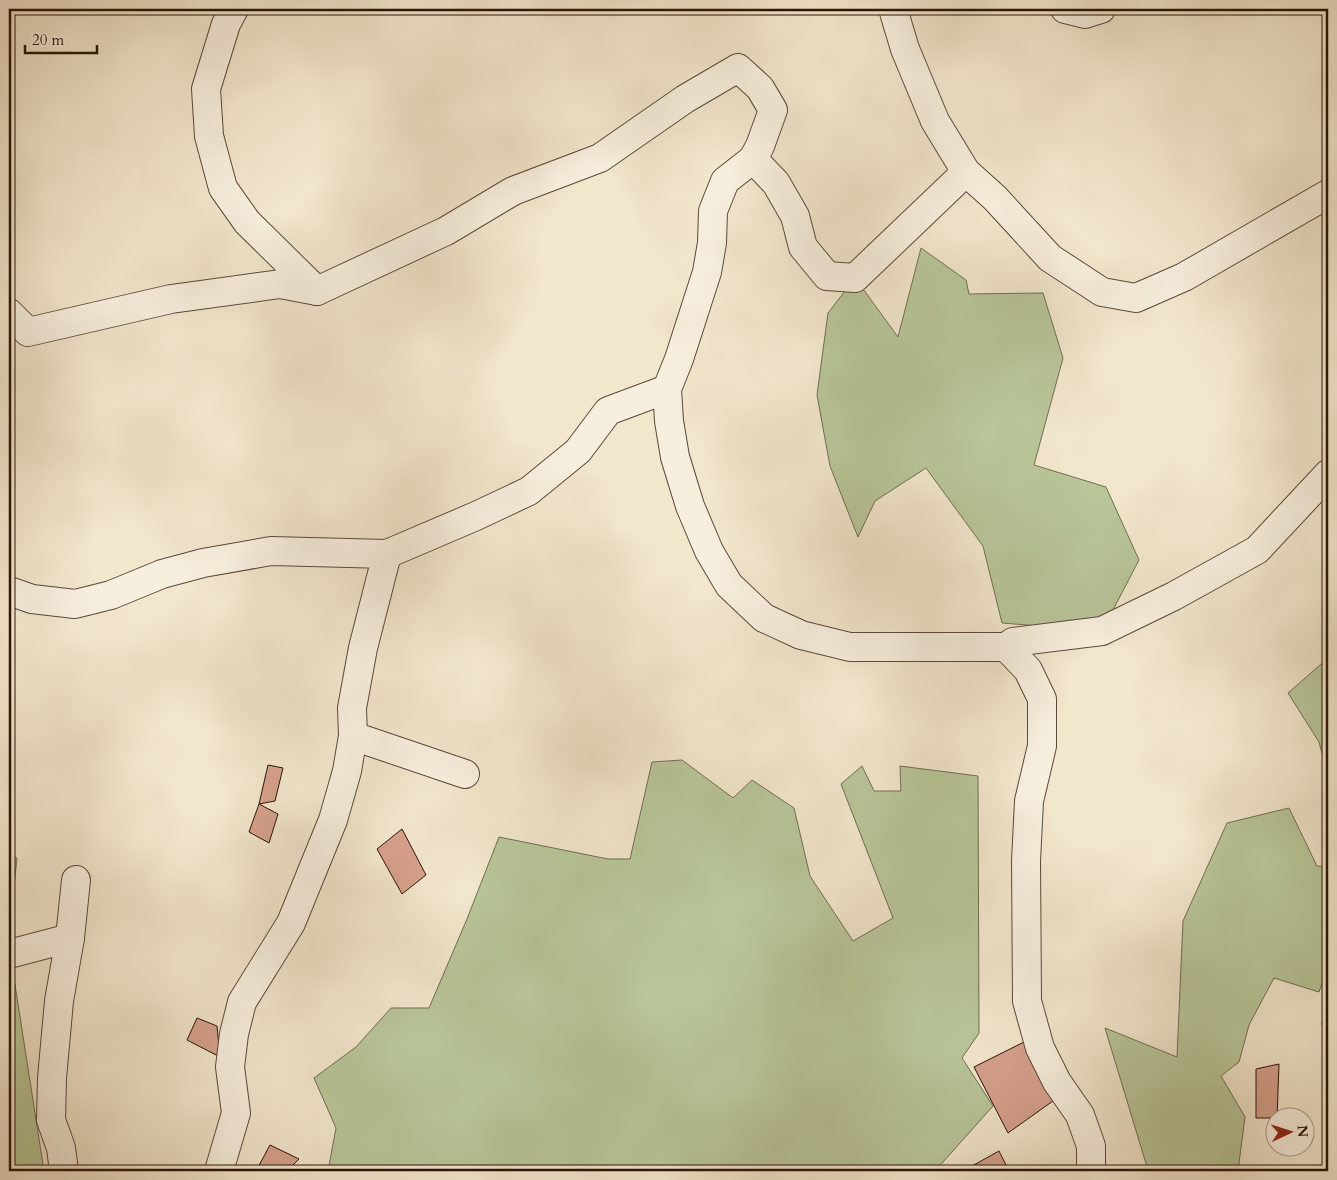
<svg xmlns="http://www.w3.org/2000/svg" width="1337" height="1180" font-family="Cardo,serif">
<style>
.green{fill:#b8c69a;stroke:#706d51}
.building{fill:#d6a18d;stroke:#281408}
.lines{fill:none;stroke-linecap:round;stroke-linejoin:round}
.minor-casing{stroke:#5a4839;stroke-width:30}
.minor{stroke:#f7efde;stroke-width:28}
</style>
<rect width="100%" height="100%" fill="#f2e6cd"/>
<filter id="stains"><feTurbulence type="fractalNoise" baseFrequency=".004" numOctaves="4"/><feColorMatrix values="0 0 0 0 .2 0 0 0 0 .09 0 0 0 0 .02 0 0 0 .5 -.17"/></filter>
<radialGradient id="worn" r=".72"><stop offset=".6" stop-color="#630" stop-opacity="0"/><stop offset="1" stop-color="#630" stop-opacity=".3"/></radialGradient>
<g class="green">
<polygon points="921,248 966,280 969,294 1043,293 1063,358 1034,465 1106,487 1139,560 1102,631 1002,623 983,546 926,468 875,501 858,537 830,466 817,395 828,313 855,278 898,337"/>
<polygon points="1328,658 1328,775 1319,742 1288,693"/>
<polygon points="682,760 733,798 752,780 794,808 810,876 853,941 893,918 841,784 862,766 874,791 901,791 900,766 978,776 979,1033 962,1058 993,1106 935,1171 328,1171 336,1128 314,1078 356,1047 391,1008 429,1008 467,919 499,837 608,859 630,859 652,762"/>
<polygon points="1289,808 1317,866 1328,867 1328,966 1319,992 1274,978 1249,1025 1239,1062 1221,1076 1245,1117 1238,1171 1146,1171 1147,1167 1105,1028 1177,1057 1183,921 1227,823"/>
<polygon points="9,856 17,858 9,932"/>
<polygon points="13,972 44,1171 9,1171 9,984"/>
</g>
<g class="building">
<polygon points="268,765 283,768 275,801 259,804"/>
<polygon points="259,804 278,814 269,843 249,832"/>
<polygon points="402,829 426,875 402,894 377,849"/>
<polygon points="1326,989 1328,989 1328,1024 1322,1025"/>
<polygon points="197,1018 217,1026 220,1057 187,1040"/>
<polygon points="1024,1042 1053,1101 1008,1133 974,1067"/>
<rect x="1326" y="1062" width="2" height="32"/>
<polygon points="1279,1064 1277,1118 1256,1118 1256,1069"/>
<polygon points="270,1145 299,1159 287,1171 256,1171"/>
<polygon points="999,1151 1008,1169 1003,1171 975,1171 972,1166"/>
</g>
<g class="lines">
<defs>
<g id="minor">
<polyline points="234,9 226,24 206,89 209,136 223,188 247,222 317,291"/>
<polyline points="893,9 905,49 935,121 966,172 995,198 1050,258 1102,292 1136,298 1184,277 1328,194"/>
<polyline points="1065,9 1085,14 1101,9"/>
<polyline points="753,159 776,183 795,216 803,247 827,276 855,278 966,172"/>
<polyline points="9,313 28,332 171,299 280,284 317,291 446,231 513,191 600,158 685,99 738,68 760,88 773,110 760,146 753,159 725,181 713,211 712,243 707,272 679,359 667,389 669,421 675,457 690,506 709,551 729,585 764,618 801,635 850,647 1006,647 1013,642 1102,631 1174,596 1257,550 1328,474"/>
<polyline points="9,591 32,599 75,604 111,595 162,574 203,563 271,551 387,554 476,516 529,491 578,451 608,411 667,389"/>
<polyline points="1006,647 1028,670 1042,699 1042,746 1029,801 1026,861 1027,1001 1040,1048 1057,1082 1080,1115 1091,1146 1091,1171"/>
<polyline points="353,736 465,774"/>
<polyline points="9,954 70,938"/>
<polyline points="64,1171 61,1148 51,1120 52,1078 59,1001 70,938 76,880"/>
<polyline points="219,1171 236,1113 230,1067 234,1034 242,1002 291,923 333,820 347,771 353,736 352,708 363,648 387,554"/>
</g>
</defs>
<use href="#minor" class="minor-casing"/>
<use href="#minor" class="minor"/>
</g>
<rect width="1337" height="1180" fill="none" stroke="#f2e6cd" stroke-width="30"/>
<rect x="10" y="10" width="1317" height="1160" fill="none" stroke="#281408" stroke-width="2.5"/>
<rect x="15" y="15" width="1307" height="1150" fill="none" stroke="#281408"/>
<g transform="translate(1290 1132) rotate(86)"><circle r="24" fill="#f7efde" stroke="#a49788"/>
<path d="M0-4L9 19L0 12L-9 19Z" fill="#8f2418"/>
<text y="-8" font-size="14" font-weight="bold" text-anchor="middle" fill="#281408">N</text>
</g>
<path d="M25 45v8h72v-8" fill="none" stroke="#281408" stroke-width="2.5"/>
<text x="32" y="45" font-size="15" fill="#281408" stroke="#f7efde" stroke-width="4" paint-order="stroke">20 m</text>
<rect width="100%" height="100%" filter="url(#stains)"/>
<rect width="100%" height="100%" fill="url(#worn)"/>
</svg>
